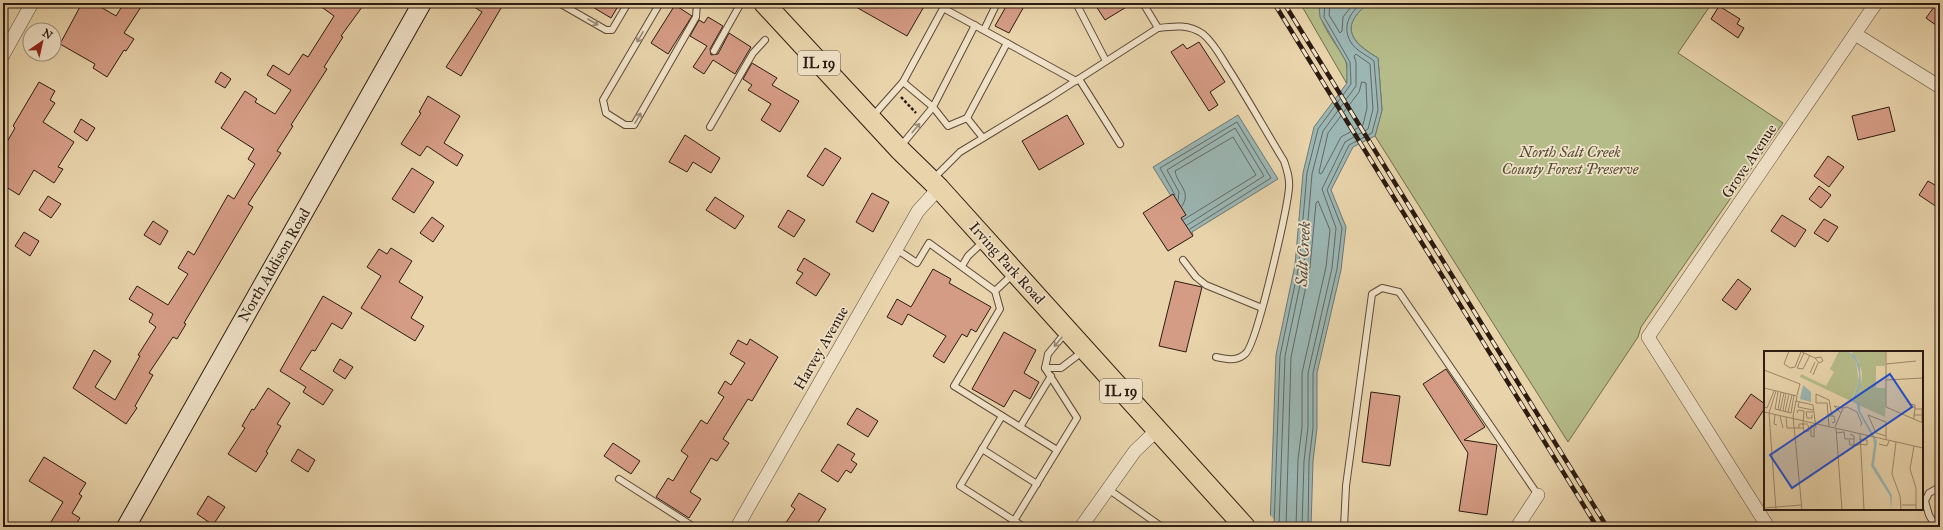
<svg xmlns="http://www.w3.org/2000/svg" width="1943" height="530" font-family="'IM FELL Great Primer',serif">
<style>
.green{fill:#b5bc89;stroke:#706c4d}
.water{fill:#9bb6b3;stroke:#6f7872}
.pier{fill:#e8d3aa}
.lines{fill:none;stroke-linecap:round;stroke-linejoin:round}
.shore{stroke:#646862;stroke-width:1}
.building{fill:#d59c85;stroke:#2c1b11}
.lane-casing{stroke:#5b4937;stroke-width:8}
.street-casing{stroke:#5b4937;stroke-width:14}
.secondary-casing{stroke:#2c1b11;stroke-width:20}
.primary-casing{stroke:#2c1b11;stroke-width:22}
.path{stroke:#2c1b11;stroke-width:2.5;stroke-dasharray:3 2;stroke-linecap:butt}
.lane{stroke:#f0e2c8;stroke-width:6}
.street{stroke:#f0e2c8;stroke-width:13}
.secondary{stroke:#f0e2c8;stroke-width:18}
.primary{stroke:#e8d3aa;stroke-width:20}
.rail-casing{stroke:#2c1b11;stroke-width:4.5}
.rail{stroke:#f0e2c8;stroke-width:3;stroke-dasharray:9;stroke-linecap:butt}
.oneway{stroke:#988876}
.labels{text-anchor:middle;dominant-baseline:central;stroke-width:3.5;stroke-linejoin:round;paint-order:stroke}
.shield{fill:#f0e2c8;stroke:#675748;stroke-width:1}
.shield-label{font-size:14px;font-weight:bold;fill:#2c1b11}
.park-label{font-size:15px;font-style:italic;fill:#554b35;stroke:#f0e2c8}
.street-label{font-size:15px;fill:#2c1b11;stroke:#f0e2c8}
.water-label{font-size:16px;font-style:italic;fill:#4d4a42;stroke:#f0e2c8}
.inset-road{fill:none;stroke:#9d896d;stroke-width:1}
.view{fill:#1d4ed8;fill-opacity:0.15;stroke:#1d4ed8;stroke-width:2}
.inset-edge{fill:none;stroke:#2c1b11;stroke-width:2}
</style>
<rect width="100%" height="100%" fill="#e8d3aa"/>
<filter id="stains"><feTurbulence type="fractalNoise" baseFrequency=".005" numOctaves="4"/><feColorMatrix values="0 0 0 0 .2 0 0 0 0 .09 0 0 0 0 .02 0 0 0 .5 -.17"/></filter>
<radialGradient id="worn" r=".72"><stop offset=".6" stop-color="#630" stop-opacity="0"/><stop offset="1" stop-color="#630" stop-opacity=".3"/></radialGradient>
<g class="green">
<path d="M1300,3H1322C1312,18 1340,47 1346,62C1348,68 1347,77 1347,84Z"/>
<path d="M1369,3H1712L1678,53L1783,123L1641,327L1638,337L1568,442L1375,136L1382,110L1378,58C1350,41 1339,26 1369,3Z"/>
</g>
<g class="water">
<path d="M1322,3H1369C1339,26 1350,42 1378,58L1382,110L1375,136L1353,147L1331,190L1346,227L1341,270L1317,373V428L1313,461L1311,527H1270L1276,355L1295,265L1303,173L1314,127L1347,83V63L1320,17L1319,6Z"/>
<polygon points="1238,115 1278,179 1192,232 1193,235 1168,251 1144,213 1171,196 1153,167"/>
</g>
<polygon class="pier" points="1269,514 1281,527 1268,527"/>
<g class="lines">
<g class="shore">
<polyline points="1330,3 1329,15 1340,33 1342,31 1343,17 1354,3"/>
<polygon points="1362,82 1366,83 1367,108 1363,125 1341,137 1322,173 1320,174 1319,172 1328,133 1359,92"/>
<polyline points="1175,195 1160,168 1237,122 1271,178 1190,229"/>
<polyline points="1178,201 1179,192 1167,170 1235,128 1264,176 1187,225"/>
<path d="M1182,206C1192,192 1177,184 1175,171L1233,137L1256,175L1183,220"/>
<polyline points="1274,527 1280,356 1299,265 1307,173 1318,129 1351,84 1350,62 1324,17 1325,3"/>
<polyline points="1279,527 1285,356 1304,266 1312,174 1323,131 1356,86 1356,62 1354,56 1356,54 1370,64 1373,109 1368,129 1345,142 1322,189 1336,228 1332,268 1308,373 1308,427 1304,461 1302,527"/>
<polyline points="1286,527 1291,357 1310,267 1316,203 1318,201 1330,230 1326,267 1302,373 1302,427 1298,460 1296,527"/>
<path d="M1308,527L1309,461L1313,428V373L1337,269L1342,228L1327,190L1349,145L1372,133L1378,110L1374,61C1367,55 1358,52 1352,44C1341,28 1349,13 1362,3"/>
</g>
</g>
<g class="building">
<polygon points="82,3 94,3 116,16 124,3 135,3 141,7 124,33 134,39 126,51 124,50 107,77 93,68 95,64 60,44"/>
<polygon points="316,3 365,3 341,36 343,37 324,67 327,69 291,125 293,126 277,151 281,153 248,204 253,207 184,323 186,324 177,339 173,337 149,373 153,375 135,406 137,408 126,424 73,388 94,350 111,361 95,387 115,400 140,356 138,355 156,327 149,322 153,314 129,299 137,286 168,305 188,274 178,268 188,251 194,255 228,195 234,199 255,164 248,159 254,149 221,128 245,91 257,99 255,102 275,114 291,90 267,75 273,65 289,75 303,54 308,57 334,16"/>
<polygon points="468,3 504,3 461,76 446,67 482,12"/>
<polygon points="586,3 620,3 611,18"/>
<polygon points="849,3 926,3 907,36"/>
<polygon points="1008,3 1026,3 1009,33 995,26"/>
<polygon points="1094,3 1133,3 1105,20"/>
<polygon points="1937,3 1940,3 1940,28 1926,18"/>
<polygon points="675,5 692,16 668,54 651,43"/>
<polygon points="1719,6 1740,19 1737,24 1744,28 1738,38 1711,19"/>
<polygon points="708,17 723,26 710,49 711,55 718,54 729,33 751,47 735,74 713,60 704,74 693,67 707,46 690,36 699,20 704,23"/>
<polygon points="1199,42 1225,82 1210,92 1218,105 1209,111 1171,52 1183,44 1187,49"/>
<polygon points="752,63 777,78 772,85 799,101 780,132 761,120 771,104 748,90 752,85 743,79"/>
<polygon points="221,72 231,79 225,88 215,82"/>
<polygon points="39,82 55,91 50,100 55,103 43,122 74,142 58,167 63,169 54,183 34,170 19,195 3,185 3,149 15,128 13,126"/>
<polygon points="428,96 460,116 444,143 463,155 457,166 427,146 420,156 401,144 421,113 419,112"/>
<polygon points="1889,107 1895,131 1858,140 1852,116"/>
<polygon points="1067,115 1084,144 1039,170 1022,141"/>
<polygon points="81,119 95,128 87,141 74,132"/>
<polygon points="685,135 720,158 711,173 693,162 687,172 669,162"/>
<polygon points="825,148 841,158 823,186 807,176"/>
<polygon points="1828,156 1844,167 1829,187 1814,176"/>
<polygon points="412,168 434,182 414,213 392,199"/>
<polygon points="1928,181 1940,188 1940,209 1919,195"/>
<polygon points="1819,186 1831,195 1821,208 1809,199"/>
<polygon points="872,193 889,202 873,232 856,222"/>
<polygon points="1173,194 1186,215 1181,218 1193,236 1168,251 1143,213"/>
<polygon points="48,196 61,204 51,218 39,210"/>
<polygon points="715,197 744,216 735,229 706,210"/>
<polygon points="788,210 805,220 794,237 778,227"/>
<polygon points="1782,215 1806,230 1795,247 1771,231"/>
<polygon points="432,217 444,226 433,242 420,233"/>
<polygon points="1824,219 1838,227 1828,242 1814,233"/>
<polygon points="153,221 168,231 160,245 144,235"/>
<polygon points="24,232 39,241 30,256 15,246"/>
<polygon points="391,248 412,261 399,282 423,297 411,318 424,326 415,341 361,308 381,276 367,267 379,249 387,254"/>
<polygon points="804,258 830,274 816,296 796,283 803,273 797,270"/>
<polygon points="933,269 951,279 949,283 991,307 976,332 971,329 967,337 962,334 944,363 933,356 946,336 908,314 902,325 887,317 897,299 911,307"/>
<polygon points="1738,279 1751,289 1736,310 1722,300"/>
<polygon points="1175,281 1202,287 1186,352 1159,346"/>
<polygon points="323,296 352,313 342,329 332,323 315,351 312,350 300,369 333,390 323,405 303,392 306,387 280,371"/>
<polygon points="1004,332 1036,350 1024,373 1039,382 1030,399 1014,390 1004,407 972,389"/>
<polygon points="750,339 778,357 752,401 748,399 723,439 729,443 717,461 711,458 690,492 701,499 689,518 656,497 668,478 673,481 688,456 681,451 701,420 707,424 724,397 718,393 725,381 731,385 745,363 730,354 738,340 747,345"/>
<polygon points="340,359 353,367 345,379 333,371"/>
<polygon points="1446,369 1485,427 1464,440 1497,445 1487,515 1459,511 1468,453 1423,384"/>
<polygon points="268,388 290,403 277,424 281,426 266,452 268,453 256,472 228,454 245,428 242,426 252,409 254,410"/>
<polygon points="1371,392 1400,396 1390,466 1362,462"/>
<polygon points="1751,394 1765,404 1765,408 1751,429 1735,417"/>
<polygon points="857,408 878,421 868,437 847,424"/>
<polygon points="613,443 640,461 631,474 604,456"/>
<polygon points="838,444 855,454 851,460 857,464 851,473 846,470 838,482 821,471"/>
<polygon points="298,449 315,460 308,472 291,461"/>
<polygon points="44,457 86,483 79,494 82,496 72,513 80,518 74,527 48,527 63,502 29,481"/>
<polygon points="799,493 826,509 815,527 783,527 795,509 791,506"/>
<polygon points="208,496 225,507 213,525 197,514"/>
</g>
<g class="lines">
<defs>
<g id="lane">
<polyline points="559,3 606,30 612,30 628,3"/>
<polyline points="660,3 603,100 606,113 625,125 634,125 696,17 697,3"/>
<polyline points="1076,3 1106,61"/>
<path d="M1158,28C1174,26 1189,24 1203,34C1214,43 1221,57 1228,68C1248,99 1265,130 1284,161C1287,170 1290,178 1289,188C1287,209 1257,345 1245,354C1236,362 1226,359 1216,357"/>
<polyline points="984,30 997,3"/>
<polyline points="1007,43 1076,81"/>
<polyline points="714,51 741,3"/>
<polyline points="1079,79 1120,144"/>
<polyline points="903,82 933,107 948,126 967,118 1007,43 943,8"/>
<polyline points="872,117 903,82 946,3"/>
<polyline points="967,118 983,138"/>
<polyline points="710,127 753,53 765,40"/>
<polyline points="900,147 933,107 975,25"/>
<polyline points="934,178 960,152 1049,98 1158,28 1143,3"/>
<polyline points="896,249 917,263 929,243 995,291 1000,309 954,386 1057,450"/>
<polyline points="1183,260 1196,277 1206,285 1262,308"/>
<polyline points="962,266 968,256 984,241"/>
<polyline points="995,291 1013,274"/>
<polyline points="1066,332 1048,354 1045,368 1061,368 1082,352"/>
<polyline points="1002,416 960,486 1024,527"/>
<polyline points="1020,427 1051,376"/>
<polyline points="982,449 1037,484"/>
<polyline points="619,479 694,527"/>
<polyline points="1108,489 1162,527"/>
<polyline points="1014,521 1077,418 1045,368"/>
<polyline points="1344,527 1346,486 1372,294 1382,288 1399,292 1538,495"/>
<polyline points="1936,527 1929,515 1925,501 1929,493 1940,487"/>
</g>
<g id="street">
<polyline points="1855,34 1940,87"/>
<polyline points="3,55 32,3"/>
<polyline points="737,527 918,211 939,188"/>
<polyline points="1081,527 1135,451 1156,431"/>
<polyline points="1517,527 1538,495"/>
<polyline points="1768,527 1648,337 1876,3"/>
</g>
<polyline id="secondary" points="126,527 422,3"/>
<polyline id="primary" points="764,3 899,149 939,188 1245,527"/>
</defs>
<use href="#lane" class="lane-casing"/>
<use href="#street" class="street-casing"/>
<use href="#secondary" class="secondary-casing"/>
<use href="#primary" class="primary-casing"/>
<polyline class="path" points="901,97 916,113"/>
<use href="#lane" class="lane"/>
<use href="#street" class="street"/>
<use href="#secondary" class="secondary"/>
<use href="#primary" class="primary"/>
<defs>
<g id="rail">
<polyline points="1274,3 1597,527"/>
<polyline points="1284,3 1607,527"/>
</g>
</defs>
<use href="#rail" class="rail-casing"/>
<use href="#rail" class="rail"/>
</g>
<defs><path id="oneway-shaft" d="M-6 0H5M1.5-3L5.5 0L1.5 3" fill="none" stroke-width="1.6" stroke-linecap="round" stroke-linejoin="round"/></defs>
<g class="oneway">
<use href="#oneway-shaft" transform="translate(593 22) rotate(30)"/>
<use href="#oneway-shaft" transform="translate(640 37) rotate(120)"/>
<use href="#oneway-shaft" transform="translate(638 118) rotate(-60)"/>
<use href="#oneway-shaft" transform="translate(916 128) rotate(-50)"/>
<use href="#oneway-shaft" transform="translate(1058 342) rotate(130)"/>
</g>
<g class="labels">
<g class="shield">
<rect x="798" y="51" width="42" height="24" rx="3"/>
<rect x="1100" y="379" width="42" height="24" rx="3"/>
</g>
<g class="shield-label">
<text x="819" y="63">IL 19</text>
<text x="1121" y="391">IL 19</text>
</g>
<g class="park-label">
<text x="1570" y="152">North Salt Creek<tspan x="1570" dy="17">County Forest Preserve</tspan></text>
</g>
<g class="street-label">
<text transform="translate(1749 161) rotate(-56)">Grove Avenue</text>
<text transform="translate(1007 263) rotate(48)">Irving Park Road</text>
<text transform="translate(274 265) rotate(-60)">North Addison Road</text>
<text transform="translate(821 348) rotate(-60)">Harvey Avenue</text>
</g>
<g class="water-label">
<text transform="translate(1303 254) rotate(-87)">Salt Creek</text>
</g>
</g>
<g transform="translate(1764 351)">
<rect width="159" height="159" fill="#e8d3aa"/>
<path d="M75,0H83L92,10L95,31L88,47L93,53L36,26L37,23L62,35L70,21L66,18ZM87,0L122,1L121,15H112V37H122L121,66L97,55L90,49L97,35L98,21L94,9Z" fill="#b5bc89"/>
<path d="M83,0L91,4L96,14L97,35L90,49L96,53V60L113,90L110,114L128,144L127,159L126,145L107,115L110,94L109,87L94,60L93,53L88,49L95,31L92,28L95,29V22L92,10ZM39,34L47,41V51L36,48Z" fill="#9bb6b3"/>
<path class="inset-road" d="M25,0L20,13L26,17L31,16L37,1M122,0V56L159,72M38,1L51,7L55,12L59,10L57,6L51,7M40,2L33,17L39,18L46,4M122,13L152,10M0,19L36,33L33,44M46,22L51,11M49,24L54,12M122,29L159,27M0,37L33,45L32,51M14,41L11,58L27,62L30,44M32,50L29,65L38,159M32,50L49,54L52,77M35,51L34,56L49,59M0,56L3,57L10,40M79,57L83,56L93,61L98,73L96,75M151,58V54L146,53L151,57M14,59L17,41M16,60L20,42M19,60L22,42M0,61L159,97M21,61L25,43M24,61L28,44M33,62L34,59L40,60L39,73M11,63L10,73L13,74M48,64V67H43L42,61H49M150,64L151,58H158V64M16,65L19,77M65,65H70L71,71L68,72M22,66L23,77H40M150,68V64H158V71M39,73L40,81L45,80L44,74M47,74L50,76V86L47,85ZM65,75L63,52H52V43L65,49L68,65M71,76L77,62L70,55L79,57L77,62M35,77V73H44M72,77L78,159M72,82L80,81L81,88H90M96,82L100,159M86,83L90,85V94M122,85L112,82L104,64L122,71V88M85,89L86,94H95M132,91L128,123L136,145L137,159M95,93L103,94V89L95,88M115,93L123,95L125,90M150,95L146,118L152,137V159M138,154H152M0,157L37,154M12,159L5,62L12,40"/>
<path class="view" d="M126,23L148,56L28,137L6,104Z"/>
<rect width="159" height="159" class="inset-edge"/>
</g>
<rect width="1943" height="530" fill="none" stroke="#e8d3aa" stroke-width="16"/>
<rect x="4" y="4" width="1935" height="522" fill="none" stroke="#2c1b11" stroke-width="2"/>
<rect x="8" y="8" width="1927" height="514" fill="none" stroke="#2c1b11"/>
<g transform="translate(42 42) rotate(34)"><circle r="19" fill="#f0e2c8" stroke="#a2927f"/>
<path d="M0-3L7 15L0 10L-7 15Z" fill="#8f2418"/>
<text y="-6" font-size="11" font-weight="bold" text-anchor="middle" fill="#2c1b11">N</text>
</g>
<rect width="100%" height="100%" filter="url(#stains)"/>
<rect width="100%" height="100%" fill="url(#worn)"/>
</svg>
